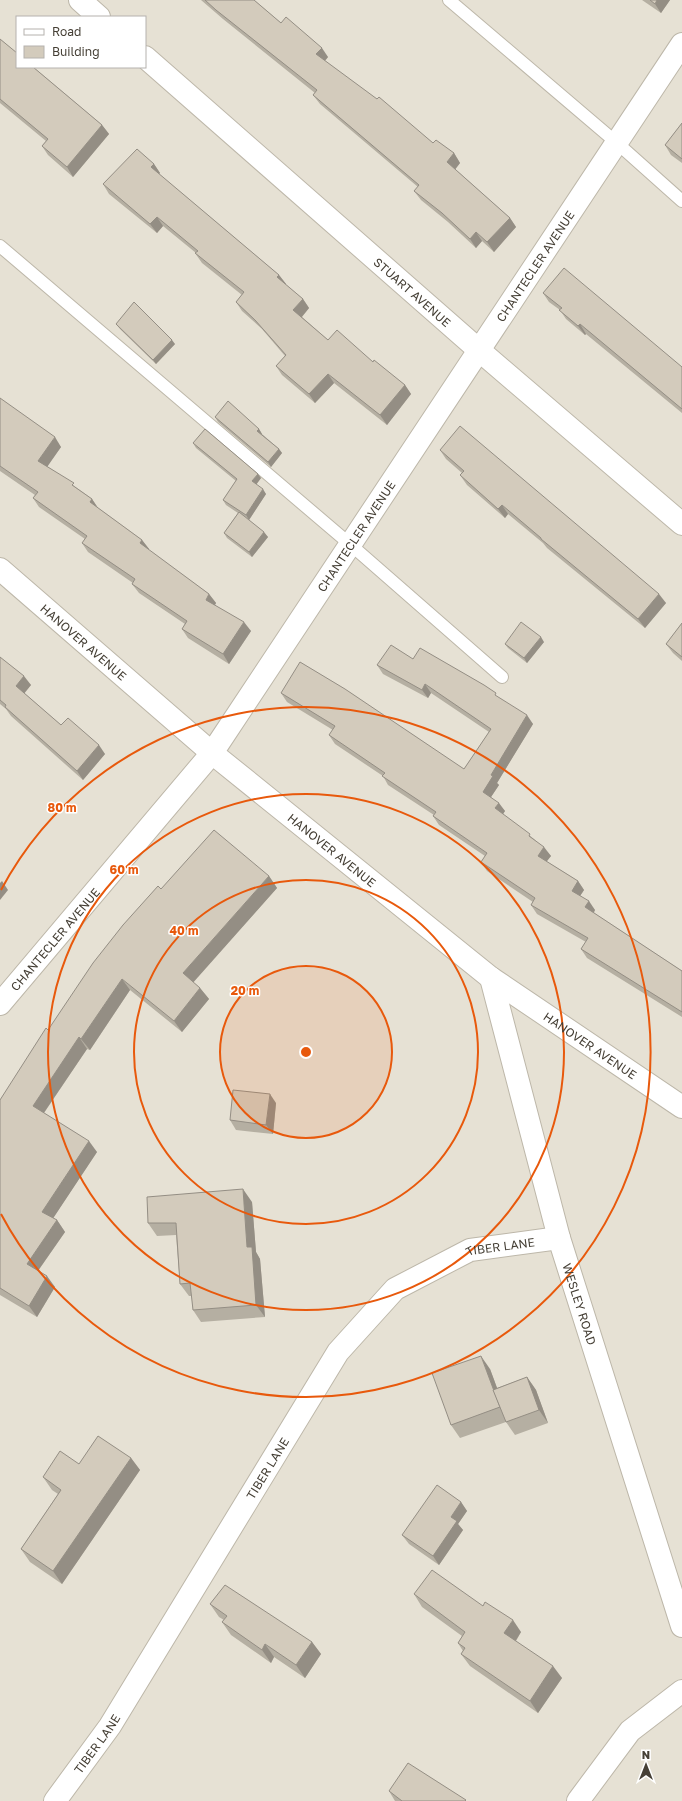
<svg xmlns="http://www.w3.org/2000/svg" width="682" height="1801" font-family="'Golos Text',sans-serif">
<style>
.residential{fill:#e6e1d4;fill-rule:evenodd}
.lines{fill:none;stroke-linecap:round;stroke-linejoin:round}
.service-casing{stroke:#bdb7a9;stroke-width:14}
.minor-casing{stroke:#bdb7a9;stroke-width:24}
.service{stroke:#fff;stroke-width:12}
.minor{stroke:#fff;stroke-width:22}
.wall{fill:#b5afa2}
.shaded-wall{fill:#948e84}
.building{fill:#d3cbbc;stroke:#948e84}
.ring{fill:none;stroke:#e8590c;stroke-width:2}
.labels{text-anchor:middle;dominant-baseline:central;stroke-width:3;stroke-linejoin:round;paint-order:stroke}
.street-label{font-size:12px;fill:#453f35;stroke:#fff}
.centre{fill:#e8590c;stroke:#fff;stroke-width:2}
.ring-label{font-size:12px;text-anchor:middle;font-weight:bold;fill:#e8590c;stroke:#fff;stroke-width:3;stroke-linejoin:round;paint-order:stroke}
</style>
<rect width="100%" height="100%" fill="#f2efe6"/>
<path class="residential" d="M0,0H682V1801H0ZM17,17H145V67H17Z"/>
<g class="lines">
<defs>
<g id="service">
<polyline points="449,0 617,143 682,201"/>
<polyline points="0,246 351,545 502,677"/>
</g>
<g id="minor">
<polyline points="80,0 99,17"/>
<path id="s1" d="M145,57L480,351L682,524"/>
<path id="s2" d="M0,569L212,753L491,978L682,1107"/>
<path id="s3" d="M491,978L559,1238L682,1626"/>
<path id="s4" d="M0,1004L212,753L682,44"/>
<path id="s5" d="M55,1801L110,1726L338,1352L395,1289L470,1250L559,1238"/>
<polyline points="578,1801 630,1731 682,1691"/>
</g>
</defs>
<use href="#service" class="service-casing"/>
<use href="#minor" class="minor-casing"/>
<use href="#service" class="service"/>
<use href="#minor" class="minor"/>
</g>
<g class="wall">
<polygon points="201,0 254,0 281,23 328,57 325,61 433,143 454,153 460,163 455,169 510,218 516,227 494,252 482,241 476,248 448,222 421,200 414,191 418,187 320,104 313,95 315,93 223,19"/>
<polygon points="642,0 670,0 661,13"/>
<polygon points="0,39 102,125 109,134 73,177 48,155 42,146 46,141 0,103"/>
<polygon points="682,123 682,163 671,155 665,145"/>
<polygon points="154,164 160,173 159,174 279,275 286,284 285,284 303,299 309,308 302,317 328,340 373,362 405,385 411,394 387,425 334,383 315,403 282,375 276,366 285,356 262,329 242,311 236,302 242,295 202,263 195,253 196,253 163,226 157,233 109,194 103,184"/>
<polygon points="543,293 682,367 682,413 586,334 585,335 566,319 560,310 549,302"/>
<polygon points="116,324 175,344 156,364 120,329"/>
<polygon points="0,398 61,447 47,466 92,499 98,508 142,540 149,549 148,550 209,594 216,603 215,605 251,631 229,664 188,638 182,629 185,624 139,593 132,584 133,583 88,552 82,543 85,539 39,507 33,498 35,495 0,471"/>
<polygon points="215,417 259,429 262,434 279,449 282,453 271,467 218,422"/>
<polygon points="193,443 261,478 256,485 266,494 249,520 268,537 252,557 227,538 224,533 238,513 226,505 223,500 236,481 196,448"/>
<polygon points="440,450 666,603 645,628 547,548 543,543 508,514 505,518 467,485 460,475 462,473 446,459"/>
<polygon points="682,623 682,661 673,653 666,644"/>
<polygon points="544,642 527,663 508,648 505,644"/>
<polygon points="0,657 31,685 24,693 61,725 105,754 83,780 11,716 6,709 0,704"/>
<polygon points="413,659 500,698 533,724 497,783 499,785 491,797 505,811 503,814 534,839 551,856 546,861 578,881 584,890 580,896 595,910 594,913 682,971 682,1017 587,958 581,949 586,942 537,914 531,905 533,902 487,871 481,862 485,856 439,825 433,816 434,815 388,785 383,776 335,744 329,735 333,730 287,702 281,693 464,769 489,732 431,693 428,698 383,674 377,665"/>
<polygon points="269,876 277,888 193,982 200,988 209,999 182,1032 130,990 90,1050 87,1049 44,1113 97,1152 53,1218 57,1220 65,1232 38,1271 55,1287 37,1317 0,1295 0,1100 48,1030 161,889"/>
<polygon points="276,1103 273,1134 236,1130 230,1120"/>
<polygon points="252,1202 256,1252 260,1259 265,1317 201,1322 193,1310 192,1296 189,1296 180,1284 176,1235 157,1236 148,1223"/>
<polygon points="490,1369 497,1388 527,1377 536,1390 548,1423 515,1435 506,1422 460,1438 451,1425"/>
<polygon points="131,1458 140,1470 62,1584 30,1562 21,1549 58,1494 52,1490 43,1477 79,1464"/>
<polygon points="461,1502 467,1511 458,1524 463,1530 439,1565 409,1544 402,1535"/>
<polygon points="414,1594 521,1632 516,1641 562,1678 538,1713 470,1666 461,1654 463,1651 458,1643 462,1636 422,1607"/>
<polygon points="210,1604 312,1642 321,1654 305,1678 274,1657 271,1663 231,1635 222,1622 224,1620 219,1617"/>
<polygon points="389,1791 466,1800 466,1801 395,1801"/>
</g>
<g class="shaded-wall">
<polygon points="657,0 670,0 661,13 655,4"/>
<polygon points="322,48 328,57 322,64 316,54"/>
<polygon points="102,125 109,134 73,177 67,167"/>
<polygon points="454,153 460,163 454,171 447,162"/>
<polygon points="154,164 160,173 157,176 151,167"/>
<polygon points="157,217 163,226 157,233 150,224"/>
<polygon points="510,218 516,227 494,252 487,242"/>
<polygon points="476,232 482,241 476,248 470,239"/>
<polygon points="279,275 286,284 284,286 277,277"/>
<polygon points="303,299 309,308 300,319 293,310"/>
<polygon points="580,324 586,334 585,335 578,326"/>
<polygon points="172,340 175,344 156,364 153,360"/>
<polygon points="328,374 334,383 315,403 309,394"/>
<polygon points="405,385 411,394 387,425 380,415"/>
<polygon points="259,429 262,434 260,436 257,431"/>
<polygon points="55,437 61,447 45,470 38,461"/>
<polygon points="279,449 282,453 271,467 268,462"/>
<polygon points="258,474 261,478 255,486 252,481"/>
<polygon points="263,489 266,494 249,520 246,515"/>
<polygon points="92,499 98,508 90,502"/>
<polygon points="502,505 508,514 505,518 498,509"/>
<polygon points="264,532 268,537 252,557 249,552"/>
<polygon points="142,540 149,549 146,553 140,543"/>
<polygon points="209,594 216,603 212,610 206,600"/>
<polygon points="659,594 666,603 645,628 638,619"/>
<polygon points="244,622 251,631 229,664 223,654"/>
<polygon points="541,637 544,642 527,663 524,658"/>
<polygon points="24,676 31,685 23,695 16,686"/>
<polygon points="425,684 431,693 428,698 422,690"/>
<polygon points="527,715 533,724 497,783 499,785 489,800 483,792 491,775"/>
<polygon points="99,745 105,754 83,780 77,771"/>
<polygon points="499,803 505,811 501,817 495,808"/>
<polygon points="544,847 551,856 544,865 538,856"/>
<polygon points="269,876 277,888 191,985 183,973"/>
<polygon points="2,881 8,890 0,900 0,883"/>
<polygon points="578,881 584,890 578,899 572,891"/>
<polygon points="589,901 595,910 591,916 585,907"/>
<polygon points="122,979 130,990 90,1050 81,1039"/>
<polygon points="200,988 209,999 182,1032 174,1021"/>
<polygon points="79,1037 87,1049 41,1117 33,1106"/>
<polygon points="270,1094 276,1103 273,1134 266,1125"/>
<polygon points="89,1141 97,1152 50,1223 42,1212"/>
<polygon points="243,1189 252,1202 256,1252 260,1259 265,1317 256,1305 247,1247"/>
<polygon points="57,1220 65,1232 35,1275 27,1264"/>
<polygon points="47,1276 55,1287 37,1317 29,1306"/>
<polygon points="481,1356 490,1369 509,1420 500,1407"/>
<polygon points="527,1377 536,1390 548,1423 539,1410"/>
<polygon points="131,1458 140,1470 62,1584 53,1571"/>
<polygon points="461,1502 467,1511 458,1524 463,1530 439,1565 433,1556 451,1517"/>
<polygon points="513,1620 521,1632 513,1645 504,1633"/>
<polygon points="312,1642 321,1654 305,1678 296,1665"/>
<polygon points="265,1644 274,1657 271,1663 262,1650"/>
<polygon points="553,1666 562,1678 538,1713 530,1701"/>
</g>
<g class="building">
<polygon points="205,0 254,0 281,23 286,17 322,48 316,54 377,99 379,97 433,143 436,140 454,153 447,162 510,218 487,242 476,232 470,239 442,213 414,191 419,185 313,95 317,90 216,10"/>
<polygon points="650,0 657,0 655,4"/>
<polygon points="0,39 17,53 17,67 33,67 102,125 67,167 42,146 48,139 0,99"/>
<polygon points="682,123 682,159 665,145"/>
<polygon points="137,149 154,164 151,167 279,275 277,277 303,299 293,310 328,340 337,330 373,362 374,360 405,385 380,415 328,374 309,394 276,366 286,355 255,320 236,302 244,292 195,253 198,251 157,217 150,224 103,184"/>
<polygon points="564,268 682,367 682,409 580,324 578,326 559,310 562,308 543,293"/>
<polygon points="134,302 172,340 153,360 116,324"/>
<polygon points="0,398 55,437 38,461 74,483 72,485 92,499 90,502 142,540 140,543 209,594 206,600 244,622 223,654 182,629 187,621 132,584 135,579 82,543 87,536 33,498 38,492 0,466"/>
<polygon points="228,401 259,429 257,431 279,449 268,462 215,417"/>
<polygon points="460,426 659,594 638,619 541,539 541,538 502,505 498,509 460,475 464,471 440,450"/>
<polygon points="205,429 258,474 252,481 263,489 246,515 223,500 237,479 193,443"/>
<polygon points="239,512 264,532 249,552 224,533"/>
<polygon points="521,622 541,637 524,658 505,644"/>
<polygon points="682,623 682,657 666,644"/>
<polygon points="391,645 413,659 420,648 484,685 496,693 495,695 527,715 491,775 493,776 483,792 499,803 495,808 530,834 529,836 544,847 538,856 578,881 572,891 589,901 585,907 682,971 682,1012 581,949 588,938 531,905 535,898 481,862 487,853 433,816 436,812 382,776 385,773 329,735 335,726 281,693 300,662 345,689 464,769 491,729 425,684 422,690 377,665"/>
<polygon points="0,657 24,676 16,686 61,725 68,718 99,745 77,771 5,707 6,705 0,700"/>
<polygon points="214,830 269,876 183,973 200,988 174,1021 122,979 81,1039 79,1037 33,1106 89,1141 42,1212 57,1220 27,1264 47,1276 29,1306 0,1288 0,1100 46,1028 48,1030 93,963 123,925 158,886 161,889"/>
<polygon points="233,1090 270,1094 266,1125 230,1120"/>
<polygon points="243,1189 247,1247 252,1247 256,1305 193,1310 190,1283 180,1284 176,1223 148,1223 147,1197"/>
<polygon points="481,1356 500,1407 451,1425 432,1373"/>
<polygon points="527,1377 539,1410 506,1422 493,1390"/>
<polygon points="98,1436 131,1458 53,1571 21,1549 61,1490 43,1477 60,1451 79,1464"/>
<polygon points="437,1485 461,1502 451,1517 457,1521 433,1556 402,1535"/>
<polygon points="432,1570 483,1606 485,1602 513,1620 504,1633 553,1666 530,1701 461,1654 465,1648 458,1643 465,1632 414,1594"/>
<polygon points="225,1585 312,1642 296,1665 265,1644 262,1650 222,1622 227,1616 210,1604"/>
<polygon points="408,1763 466,1800 465,1801 402,1801 389,1791"/>
</g>
<circle cx="306" cy="1052" r="86" fill="#e8590c" fill-opacity=".12"/>
<g class="ring">
<circle cx="306" cy="1052" r="86"/>
<circle cx="306" cy="1052" r="172"/>
<circle cx="306" cy="1052" r="258"/>
<path d="M1 890A345 345 0 1 1 1 1214"/>
</g>
<g class="labels">
<g class="street-label">
<text stroke="none"><textPath href="#s4" startOffset="913">CHANTECLER AVENUE</textPath></text>
<text stroke="none"><textPath href="#s1" startOffset="356">STUART AVENUE</textPath></text>
<text stroke="none"><textPath href="#s4" startOffset="589">CHANTECLER AVENUE</textPath></text>
<text stroke="none"><textPath href="#s2" startOffset="111">HANOVER AVENUE</textPath></text>
<text stroke="none"><textPath href="#s2" startOffset="435">HANOVER AVENUE</textPath></text>
<text stroke="none"><textPath href="#s4" startOffset="85">CHANTECLER AVENUE</textPath></text>
<text stroke="none"><textPath href="#s2" startOffset="759">HANOVER AVENUE</textPath></text>
<text stroke="none"><textPath href="#s5" startOffset="731">TIBER LANE</textPath></text>
<text stroke="none"><textPath href="#s3" startOffset="338">WESLEY ROAD</textPath></text>
<text stroke="none"><textPath href="#s5" startOffset="395">TIBER LANE</textPath></text>
<text stroke="none"><textPath href="#s5" startOffset="71">TIBER LANE</textPath></text>
</g>
</g>
<circle cx="306" cy="1052" r="6" class="centre"/>
<g class="ring-label">
<text x="62" y="812">80 m</text>
<text x="124" y="874">60 m</text>
<text x="184" y="935">40 m</text>
<text x="245" y="995">20 m</text>
</g>
<rect x="16" y="16" width="130" height="52" fill="#ffffff" stroke="#b5b2ae"/>
<rect x="24" y="29" width="20" height="6" fill="#ffffff" stroke="#b5b2ae"/>
<text x="52" y="36" font-size="12" fill="#453f35">Road</text>
<rect x="24" y="46" width="20" height="12" fill="#d3cbbc" stroke="#b5b2ae"/>
<text x="52" y="56" font-size="12" fill="#453f35">Building</text>
<g transform="translate(646 1765)" stroke="#ffffff" stroke-width="3" paint-order="stroke">
<path d="M0-3L7 15L0 10L-7 15Z" fill="#453f35"/>
<text y="-6" font-size="11" font-weight="bold" text-anchor="middle" fill="#453f35">N</text>
</g>
</svg>
